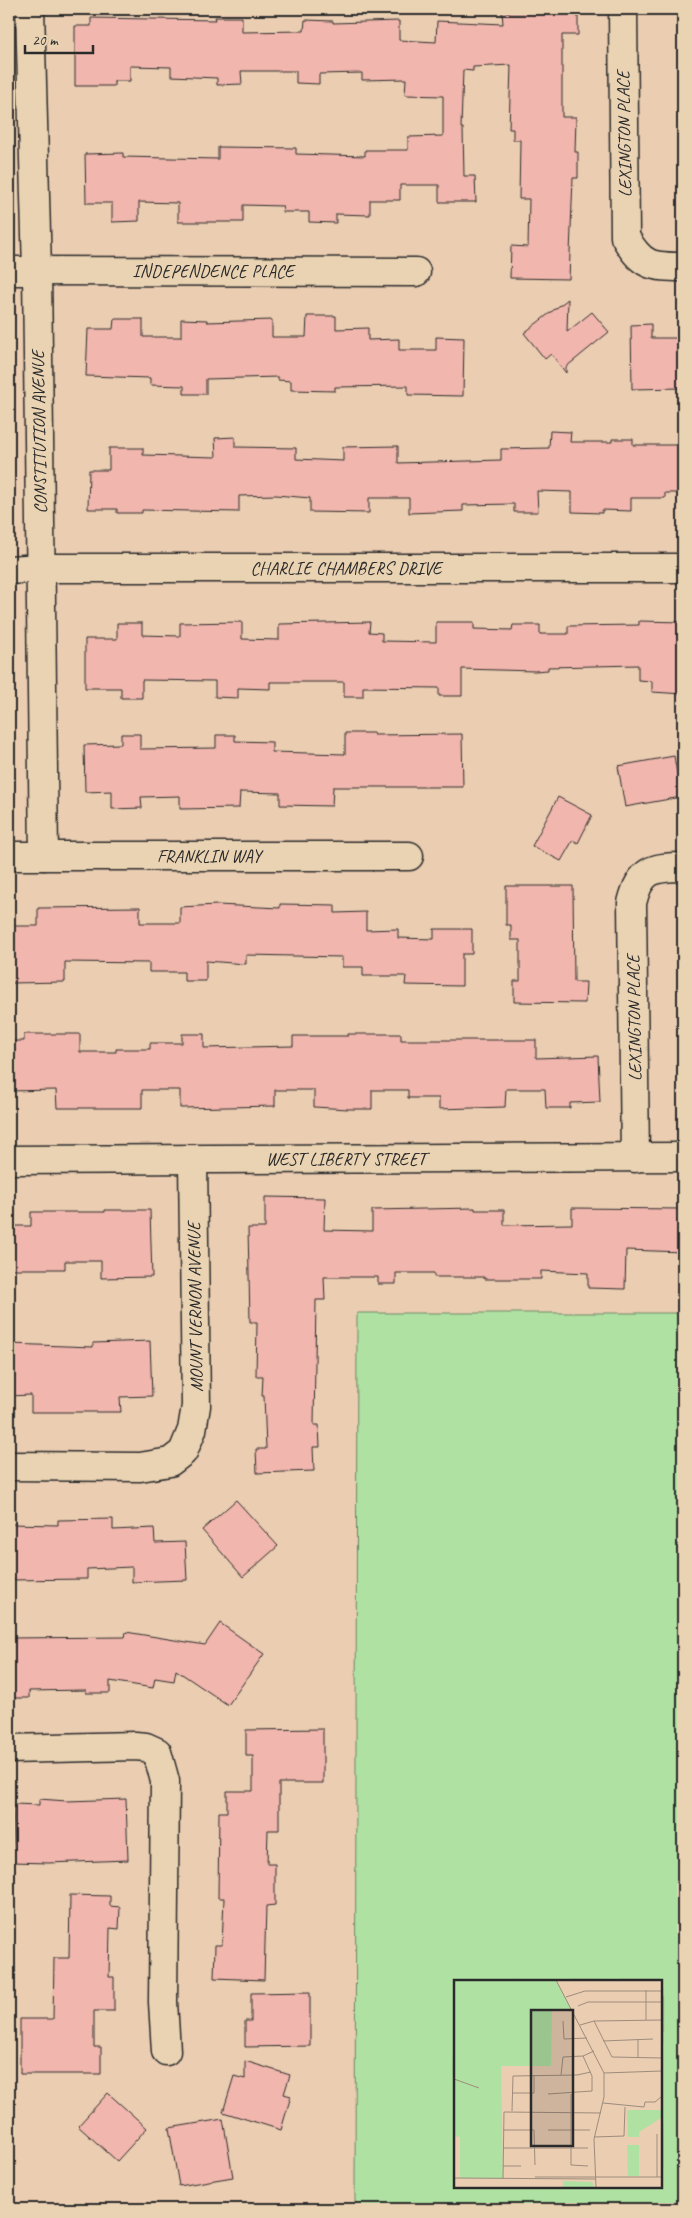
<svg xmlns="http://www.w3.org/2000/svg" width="692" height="2218" font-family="Caveat,sans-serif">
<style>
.green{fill:#afe1a2;stroke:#6d8666;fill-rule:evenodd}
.building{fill:#f1b6ad;stroke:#2b2b2b}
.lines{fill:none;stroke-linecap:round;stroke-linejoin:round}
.minor-casing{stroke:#2b2b2b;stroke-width:31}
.minor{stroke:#ead3b3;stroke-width:28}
.labels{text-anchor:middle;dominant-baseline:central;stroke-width:4;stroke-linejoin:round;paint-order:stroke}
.street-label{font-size:18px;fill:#2b2b2b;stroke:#ead3b3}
.inset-road{fill:none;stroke:#9e8c7c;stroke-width:1}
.view{fill:#2b2b2b;fill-opacity:0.15;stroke:#2b2b2b;stroke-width:2.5}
.inset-edge{fill:none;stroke:#2b2b2b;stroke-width:2.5}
</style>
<rect width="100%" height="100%" fill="#ebcdb2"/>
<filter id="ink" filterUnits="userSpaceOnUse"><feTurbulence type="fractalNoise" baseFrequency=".02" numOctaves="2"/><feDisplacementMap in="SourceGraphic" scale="10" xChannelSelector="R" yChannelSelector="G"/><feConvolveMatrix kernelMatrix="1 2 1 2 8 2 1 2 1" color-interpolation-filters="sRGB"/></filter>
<g filter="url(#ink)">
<path class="green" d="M357,1313H683V2209H355ZM456,1982H661V2187H456Z"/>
<g class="building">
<polygon points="502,12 578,12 578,35 562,35 562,117 576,117 575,152 578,152 578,178 573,178 569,279 510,278 511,246 528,247 529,199 519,199 520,140 513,140 513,129 509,129 511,65 473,67 473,71 463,70 461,128 463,128 464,176 475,176 476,202 439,202 439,185 400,185 400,200 370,200 370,215 336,214 336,223 309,222 309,212 282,212 283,206 243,205 243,222 178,222 178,203 139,202 139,221 112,222 112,203 86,203 85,154 123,153 123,157 218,159 218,147 296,148 296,154 365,156 365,150 408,150 408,137 443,136 443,96 405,95 406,79 362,80 362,73 319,74 319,84 296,83 296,71 241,71 242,84 217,85 217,78 171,76 171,67 130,66 130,81 114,81 114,86 75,86 75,26 91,26 91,18 216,20 215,17 242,17 242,32 304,31 305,20 333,21 333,23 399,21 399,40 436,42 437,21 503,24"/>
<polygon points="568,299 567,332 592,312 609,332 566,367 566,373 551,354 545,359 524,333"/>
<polygon points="307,316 336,316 336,329 368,328 368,340 399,339 399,350 436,350 436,337 464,338 463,396 408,395 408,386 335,387 335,391 291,390 291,381 278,380 278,377 206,379 206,394 184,394 184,386 150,385 150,378 86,376 88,329 113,329 114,319 143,319 143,337 181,337 181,319 207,320 207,322 272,320 272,337 306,337"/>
<polygon points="651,324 651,338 683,338 683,388 632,389 631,325"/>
<polygon points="550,431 571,432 570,442 612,442 612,439 633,439 633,445 683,445 683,493 665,493 665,498 631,498 631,511 602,510 602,513 572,512 572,492 537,491 538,512 514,512 514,504 463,505 463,511 409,513 409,498 369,498 369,513 310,512 310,498 276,495 239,496 239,512 142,510 142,513 117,513 117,509 88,509 89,470 109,470 109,448 143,448 143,455 216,457 215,438 235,437 235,447 296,448 296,459 343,461 343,447 398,446 398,463 501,460 501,449 549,448"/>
<polygon points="639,621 683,622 683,694 652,692 652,681 638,680 638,665 548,667 548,670 535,671 462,669 462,696 439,696 439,688 363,687 363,697 344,697 344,682 270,682 270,689 238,688 238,698 215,697 215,681 142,680 142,698 121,698 121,688 85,688 85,639 117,639 117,623 142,623 142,635 180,636 180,623 242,622 242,639 279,640 279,624 370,622 369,632 382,633 382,641 436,642 436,622 474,622 474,629 512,630 513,625 540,625 540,634 568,634 568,626 639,625"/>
<polygon points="345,733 374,733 374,735 462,734 463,787 333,787 332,806 280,805 280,793 240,792 239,808 180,809 180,796 141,797 142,808 112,809 112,791 85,792 84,745 121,744 121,734 140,734 140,749 216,748 216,735 235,735 235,741 272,742 272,752 345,754"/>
<polygon points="674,756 681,797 625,807 618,766"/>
<polygon points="558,797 592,815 578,843 573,840 561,861 532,846"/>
<polygon points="506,886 573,886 574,982 586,982 585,1003 514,1002 514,981 520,981 520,940 511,940 511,925 506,925"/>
<polygon points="280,904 335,905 335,913 366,912 366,930 398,929 398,938 434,939 434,929 472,929 472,954 462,954 462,986 405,985 406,976 363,976 363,967 342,967 342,957 246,955 246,964 206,961 206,981 184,981 184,972 149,972 149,963 65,962 65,982 11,983 10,926 38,926 38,908 140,907 140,923 180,923 180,907 217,905 280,908"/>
<polygon points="24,1034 80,1034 80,1052 116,1052 116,1049 150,1049 150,1043 182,1043 182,1034 204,1034 204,1048 293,1046 293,1036 348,1036 348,1034 401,1034 401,1040 536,1040 536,1058 598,1056 600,1102 570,1103 570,1108 546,1108 545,1089 506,1089 505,1107 439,1109 439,1098 408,1098 408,1090 372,1090 372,1109 348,1109 314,1107 314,1090 275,1090 275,1106 180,1108 180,1090 142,1090 142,1108 57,1108 56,1090 9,1091 9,1041 24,1041"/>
<polygon points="265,1197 325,1198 324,1230 372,1231 372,1210 475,1208 475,1210 504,1210 504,1225 572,1224 572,1208 683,1209 683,1252 626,1250 625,1289 588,1288 588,1273 541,1271 541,1279 484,1279 484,1277 434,1277 434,1273 396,1273 396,1284 378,1284 378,1277 324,1277 325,1300 316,1300 314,1425 319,1425 320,1447 313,1447 314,1471 257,1473 256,1449 266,1449 264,1396 262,1396 263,1376 256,1376 257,1322 250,1322 248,1228 265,1228"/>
<polygon points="105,1210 150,1210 152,1277 101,1278 101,1261 65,1261 65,1269 9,1269 9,1226 31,1226 31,1212 105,1212"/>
<polygon points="150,1341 152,1396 120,1397 121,1412 31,1412 31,1395 9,1396 9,1344 93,1347 93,1343"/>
<polygon points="236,1500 278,1546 243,1577 202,1530"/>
<polygon points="113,1519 113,1530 154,1528 155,1543 185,1542 187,1580 132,1582 132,1567 87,1569 87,1579 9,1580 9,1524 58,1525 58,1520"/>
<polygon points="220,1623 264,1654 228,1705 176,1670 174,1681 155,1678 153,1688 110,1681 110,1693 86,1693 86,1690 29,1691 29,1698 9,1698 9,1638 125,1637 126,1632 205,1645"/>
<polygon points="323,1729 323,1783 279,1783 279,1830 268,1830 267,1864 275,1864 275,1905 266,1906 264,1980 214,1978 215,1945 222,1945 224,1898 218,1898 219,1812 227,1812 227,1791 253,1791 253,1756 246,1756 246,1730"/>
<polygon points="39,1799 67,1801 126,1799 128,1860 48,1863 12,1862 14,1804 39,1805"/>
<polygon points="70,1895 110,1896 110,1906 120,1907 119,1929 110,1928 109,1977 114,1977 114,2011 94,2011 94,2047 101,2047 101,2074 20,2074 20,2019 53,2019 54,1958 69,1958"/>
<polygon points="310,1992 310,2046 245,2047 245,2021 251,2021 251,1993"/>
<polygon points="245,2061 290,2075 284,2094 291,2096 281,2130 223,2112 234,2076 245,2079"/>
<polygon points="108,2093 147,2128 117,2161 78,2126"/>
<polygon points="223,2119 233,2177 179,2186 169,2128"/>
</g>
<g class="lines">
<defs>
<g id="minor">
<polyline points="30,9 37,271 44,856"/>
<path d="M623,9L625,237C642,266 651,267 683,267"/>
<polyline points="9,271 416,272"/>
<polyline points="9,570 41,568 683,568"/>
<polyline points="9,856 409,856"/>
<path d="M635,1158L632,903C640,870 652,867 683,867"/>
<polyline points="9,1160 683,1157"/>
<polyline points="9,1466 140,1467 170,1462 183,1452 192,1430 196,1406 193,1160"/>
<polyline points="9,1749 135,1746 146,1747 157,1752 165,1781 163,2002 166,2051"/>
</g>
</defs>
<use href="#minor" class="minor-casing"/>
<use href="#minor" class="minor"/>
</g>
</g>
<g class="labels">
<g class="street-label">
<text transform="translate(624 134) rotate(-91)">LEXINGTON PLACE</text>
<text x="213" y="271">INDEPENDENCE PLACE</text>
<text transform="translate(39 432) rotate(-91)">CONSTITUTION AVENUE</text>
<text x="346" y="568">CHARLIE CHAMBERS DRIVE</text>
<text x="209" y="856">FRANKLIN WAY</text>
<text transform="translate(634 1018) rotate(-91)">LEXINGTON PLACE</text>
<text x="346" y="1159">WEST LIBERTY STREET</text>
<text transform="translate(195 1307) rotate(-91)">MOUNT VERNON AVENUE</text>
</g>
</g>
<g transform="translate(454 1980)">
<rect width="208" height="208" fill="#ebcdb2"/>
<path d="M0,0H102L118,30L98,31L97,86H47L49,199L6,198V157L0,156ZM173,130H207V138L185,152V157H174ZM173,165H185V196H174ZM109,201L138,202L140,207H109Z" fill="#afe1a2"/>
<path class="inset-road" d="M102,0L150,93V117L140,159L142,207M112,17L131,11H208M124,26L134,22H208M192,40V10M109,41L110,59L133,58M140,41L158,77L208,78M126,45L140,41L208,40M184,59V78M149,61L199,59M150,93L208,91M107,95L109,77L129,76L140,71M0,99L25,108M58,113H80V95M94,114L138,111V96L129,76M117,114V185L134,186M149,123L190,127L191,122H201L207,117M58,131L59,96L123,95L137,92M49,150H80L81,185M94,150H136M140,157L170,156L171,127M49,168H134M49,186H67M81,197H141M141,197H208M203,197V154M0,198L142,199M49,199L50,132L147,133"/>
<path class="view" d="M77,30H119V166H77Z"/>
<rect width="208" height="208" class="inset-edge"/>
</g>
<rect width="692" height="2218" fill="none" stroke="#ead3b3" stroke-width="30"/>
<rect x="15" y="15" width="662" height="2188" fill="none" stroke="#2b2b2b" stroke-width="2" filter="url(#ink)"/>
<path d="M25 45v8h68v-8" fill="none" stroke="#2b2b2b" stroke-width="2.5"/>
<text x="32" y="45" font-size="15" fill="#2b2b2b" stroke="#ead3b3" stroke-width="4" paint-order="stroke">20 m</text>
</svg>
